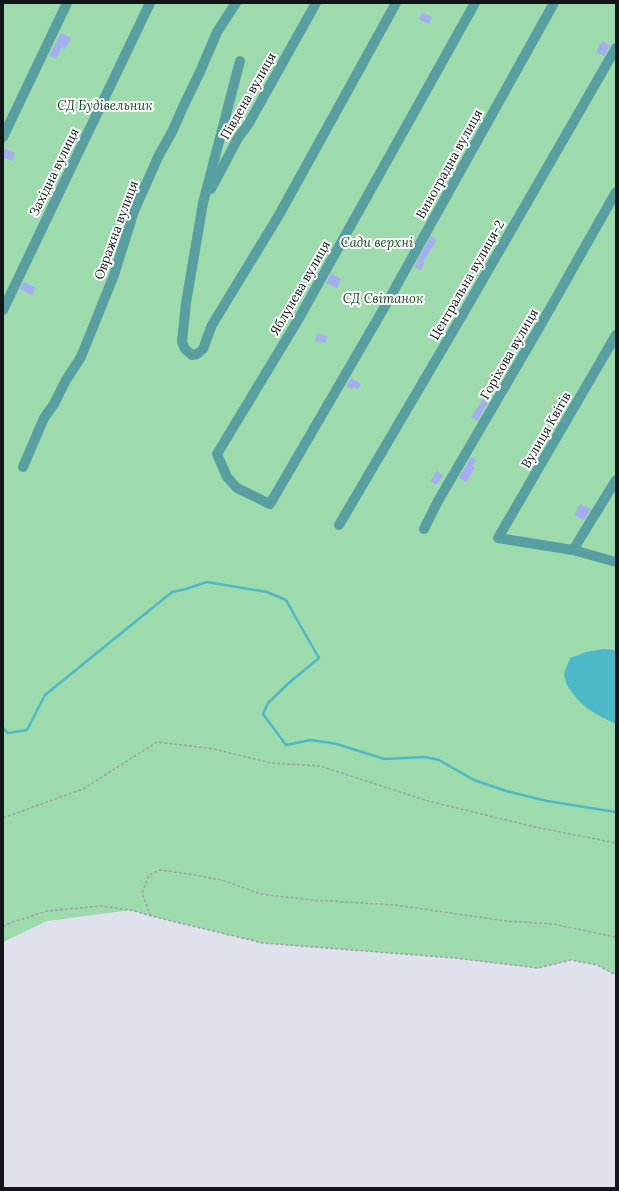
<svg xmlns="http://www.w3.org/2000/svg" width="619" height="1191" font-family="Lora,serif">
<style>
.green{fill:#9ddaac}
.water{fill:#4db9c8}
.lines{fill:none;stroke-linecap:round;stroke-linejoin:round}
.stream{stroke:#4db9c8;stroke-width:2.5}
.building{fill:#a5acf1}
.path{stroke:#9e9fa8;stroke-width:1.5;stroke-dasharray:3 2;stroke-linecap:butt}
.minor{stroke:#589fa2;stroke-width:10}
.labels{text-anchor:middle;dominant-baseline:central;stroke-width:4;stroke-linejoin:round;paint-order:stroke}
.street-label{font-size:13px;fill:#141519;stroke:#fff}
.park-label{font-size:13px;font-style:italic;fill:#144625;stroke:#fff}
</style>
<rect width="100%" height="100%" fill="#dfe1ec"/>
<path class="green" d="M3,3H616V650C598,649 587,651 570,658L564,673L605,720L616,724V975L597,965L571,960L538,968L455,958L263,943L151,916L131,910L47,921L3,942Z"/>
<path class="water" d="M604,649L616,650V724C597,716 580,706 569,688C566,684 565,678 564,673L570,658L586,652Z"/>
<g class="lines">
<polyline class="stream" points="3,728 8,733 27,730 45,695 172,592 186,589 207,582 267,592 286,600 296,618 319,658 290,682 268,703 263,714 286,745 311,740 337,744 384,759 425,757 439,760 474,780 506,791 547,801 616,812"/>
</g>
<g class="building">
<polygon points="422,12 432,17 429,24 419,19"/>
<polygon points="61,33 71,38 65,49 62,47 56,59 49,56"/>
<polygon points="602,41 610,45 604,56 596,52"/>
<polygon points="3,148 15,153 12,161 3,157"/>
<polygon points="431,236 437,239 423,262 424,263 421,270 414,267"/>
<polygon points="331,274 341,279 337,288 326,283"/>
<polygon points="24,282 36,288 32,295 20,289"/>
<polygon points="317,333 327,336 326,343 315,341"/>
<polygon points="351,378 361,384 358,389 354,387 352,389 346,386"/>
<polygon points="483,399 488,403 477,421 471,417"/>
<polygon points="471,457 476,460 472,466 475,468 466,482 459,478"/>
<polygon points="437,471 443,475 436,485 430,481"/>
<polygon points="580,504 591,509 584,520 574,515"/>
</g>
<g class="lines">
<g class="path">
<polyline points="3,818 83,789 157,742 214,749 271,763 320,766 428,801 535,827 616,843"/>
<polyline points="151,916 142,893 149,875 160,870 189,874 222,880 261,894 312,900 395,905 506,921 553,924 616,937"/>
<polyline points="3,927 10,923 47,911 101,906 131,910 151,916 263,943 455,958 538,968 571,960 597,965 616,975"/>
</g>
<g class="minor">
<polyline points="475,3 298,320 217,454 227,477 237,488 270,504 384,308 554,3"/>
<polyline points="240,61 203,203 186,303 182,342 185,349 192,355 197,354 203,349 212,325 279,215 396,3"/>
<polyline points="3,137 67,3"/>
<polyline points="211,189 238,138 249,123 316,3"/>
<polyline points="3,310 150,3"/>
<polyline points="616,335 498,538 573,550 616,562"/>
<polyline points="23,467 44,418 54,404 66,380 81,357 114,275 134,211 159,155 173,130 183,107 200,72 217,32 236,3"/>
<polyline points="339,525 460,319 616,48"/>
<polyline points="424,529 438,501 539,328 616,192"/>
<polyline points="573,550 616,480"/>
</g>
</g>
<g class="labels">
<g class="street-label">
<text transform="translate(248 96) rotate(-60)">Південа вулиця</text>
<text transform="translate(449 164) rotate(-61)">Виноградна вулиця</text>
<text transform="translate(54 172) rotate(-64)">Західна вулиця</text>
<text transform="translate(116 230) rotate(-70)">Овражна вулиця</text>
<text transform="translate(467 280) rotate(-60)">Центральна вулиця-2</text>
<text transform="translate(300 288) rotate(-60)">Яблунева вулиця</text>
<text transform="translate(509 354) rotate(-60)">Горіхова вулиця</text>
<text transform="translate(546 430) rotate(-60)">Вулиця Квітів</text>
</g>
<g class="park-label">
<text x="105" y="105">СД Будівельник</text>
<text x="377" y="242">Сади верхні</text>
<text x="383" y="298">СД Світанок</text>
</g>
</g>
<rect width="619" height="1191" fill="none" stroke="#141519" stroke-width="8"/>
</svg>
